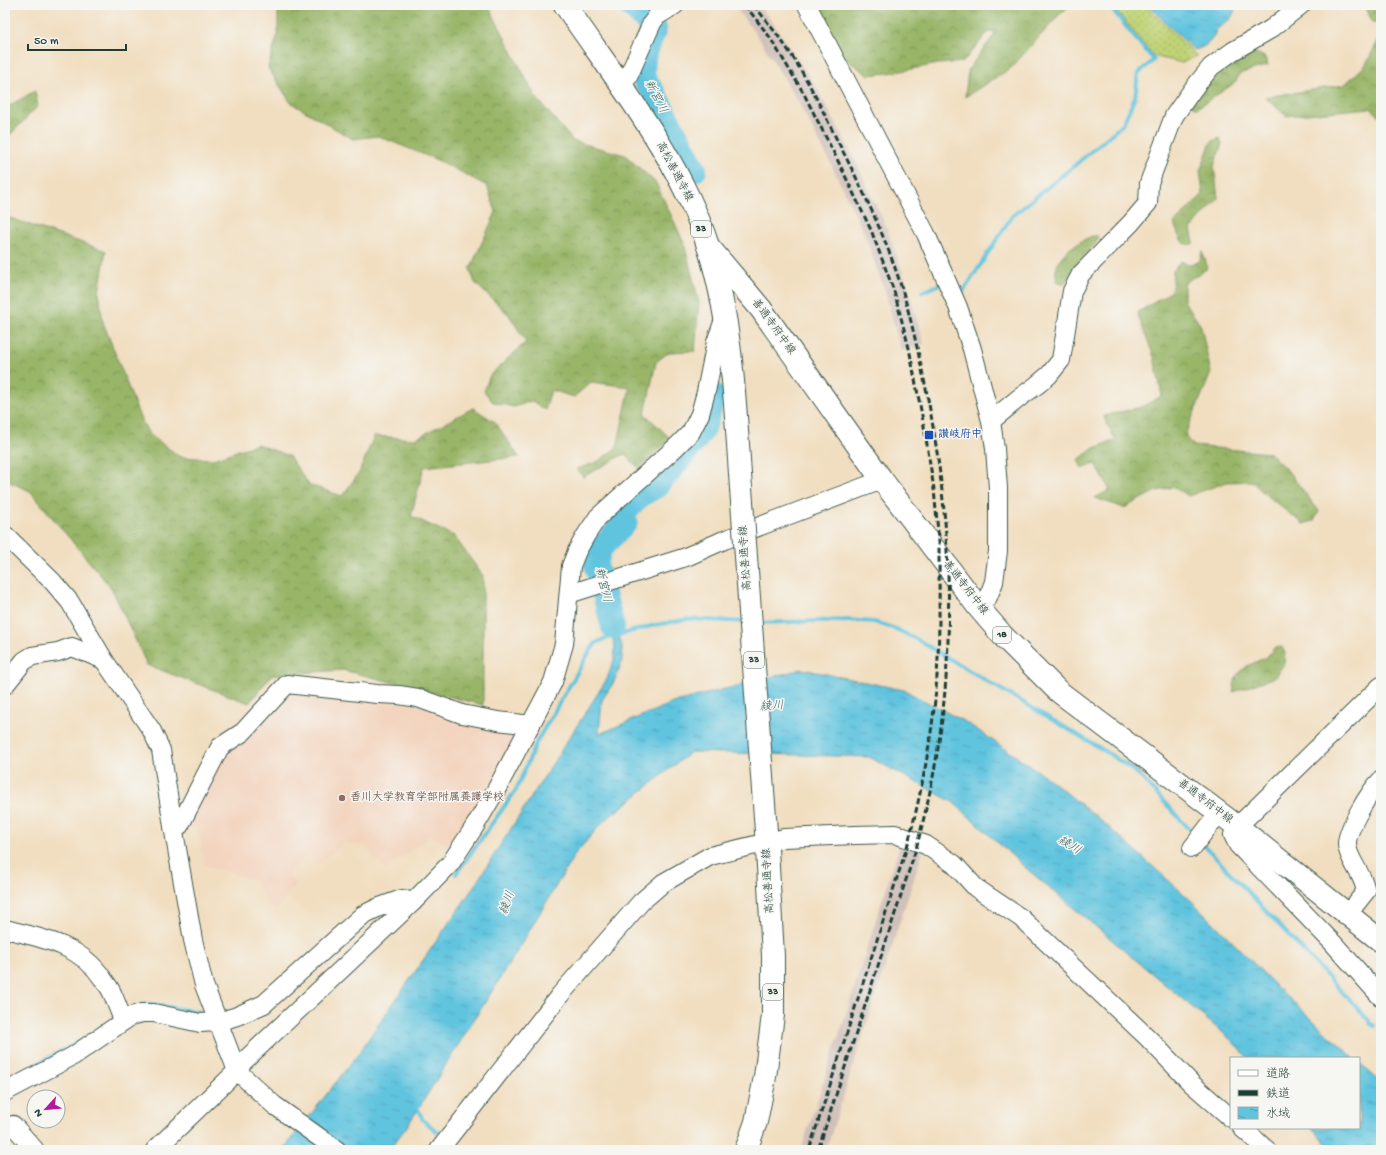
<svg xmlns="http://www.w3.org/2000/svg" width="1386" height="1155" font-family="'Gochi Hand','Klee One',sans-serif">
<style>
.built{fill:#f3d4be}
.industrial{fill:#cfc0ba}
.grass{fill:url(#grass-dots);stroke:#708855}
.forest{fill:url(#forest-crowns);stroke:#5c794e}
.water{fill:url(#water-ripples);stroke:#40808a}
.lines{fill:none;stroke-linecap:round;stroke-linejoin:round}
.stream{stroke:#61c4df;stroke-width:4}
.river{stroke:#61c4df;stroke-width:24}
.minor-casing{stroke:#3e5549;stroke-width:20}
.major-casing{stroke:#3e5549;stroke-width:24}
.minor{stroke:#fff;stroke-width:18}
.major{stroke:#fff;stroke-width:22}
.rail{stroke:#1f3d34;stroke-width:3;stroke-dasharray:6 3;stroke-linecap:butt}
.major-bridge-casing{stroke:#3e5549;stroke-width:24;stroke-linecap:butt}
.major-bridge{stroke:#fff;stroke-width:22}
.transit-dot{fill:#1a4fb4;stroke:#f6f6f2;stroke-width:1.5}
.education-dot{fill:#8d6e63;stroke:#f6f6f2;stroke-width:1.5}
.labels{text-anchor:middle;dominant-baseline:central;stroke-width:3;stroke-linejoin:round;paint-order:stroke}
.shield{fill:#f6f6f2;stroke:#60746d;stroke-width:1}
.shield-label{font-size:10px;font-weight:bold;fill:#1f3d34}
.street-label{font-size:11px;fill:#1f3d34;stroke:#f6f6f2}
.transit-label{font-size:11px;font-weight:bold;fill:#164399;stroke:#f6f6f2;text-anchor:start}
.education-label{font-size:11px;font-weight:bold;fill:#785e54;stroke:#f6f6f2;text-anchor:start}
.water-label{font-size:12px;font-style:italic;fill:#305f5f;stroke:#f6f6f2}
</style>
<defs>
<pattern id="grass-dots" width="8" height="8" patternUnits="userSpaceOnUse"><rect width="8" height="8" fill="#c0d376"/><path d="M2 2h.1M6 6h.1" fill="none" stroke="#a5b667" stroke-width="1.8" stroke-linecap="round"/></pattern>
<pattern id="forest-crowns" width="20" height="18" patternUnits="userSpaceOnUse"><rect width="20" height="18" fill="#98b567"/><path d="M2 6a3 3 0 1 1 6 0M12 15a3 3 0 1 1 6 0" fill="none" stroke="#7b9456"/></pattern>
<pattern id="water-ripples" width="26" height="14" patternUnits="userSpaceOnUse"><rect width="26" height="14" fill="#61c4df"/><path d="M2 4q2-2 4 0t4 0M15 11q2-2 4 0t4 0" fill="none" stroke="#4fa0b6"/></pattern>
</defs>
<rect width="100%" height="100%" fill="#f6f6f2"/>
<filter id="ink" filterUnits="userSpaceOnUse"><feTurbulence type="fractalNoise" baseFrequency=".025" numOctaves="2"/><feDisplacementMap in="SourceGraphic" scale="8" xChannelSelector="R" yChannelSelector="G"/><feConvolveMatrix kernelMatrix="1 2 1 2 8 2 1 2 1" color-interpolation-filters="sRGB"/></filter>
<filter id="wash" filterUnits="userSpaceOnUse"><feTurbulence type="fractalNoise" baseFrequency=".012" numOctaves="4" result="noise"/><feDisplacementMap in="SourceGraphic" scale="16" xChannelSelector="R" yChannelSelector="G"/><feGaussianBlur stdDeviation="0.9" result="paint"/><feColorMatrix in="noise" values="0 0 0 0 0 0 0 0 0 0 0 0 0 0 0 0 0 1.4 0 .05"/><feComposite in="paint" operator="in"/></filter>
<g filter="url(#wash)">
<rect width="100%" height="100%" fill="#f1dec0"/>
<polygon class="built" points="291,689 428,706 439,718 465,719 518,729 492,786 452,848 430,836 386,870 365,846 343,844 318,864 308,852 287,874 296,885 277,910 268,906 255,881 205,865 197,830 185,824 225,749"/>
<g class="industrial">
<polygon points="734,5 759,5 778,30 815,85 852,154 885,224 907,284 924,344 901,351 886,294 864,233 831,164 796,98 761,41"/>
<polygon points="900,845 923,851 869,1016 826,1150 801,1150 848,1008"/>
</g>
<polygon class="grass" points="1112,5 1145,5 1197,56 1182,63 1153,56"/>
<g class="forest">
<polygon points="278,5 488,5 535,96 573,141 625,155 656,183 684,243 699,303 695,351 669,352 656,362 645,414 671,439 639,468 624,454 583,477 577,469 597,462 617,447 630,387 591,382 574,397 551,390 545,410 532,401 514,407 493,402 484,391 490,375 526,342 509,315 475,283 470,269 496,212 487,186 442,162 378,136 353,139 291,103 268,68 278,34"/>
<polygon points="816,5 1071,5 1060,14 1011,68 965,97 968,70 979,55 996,33 988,32 963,62 938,64 896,72 868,75 842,56"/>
<polygon points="1365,5 1381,5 1381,24 1372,22"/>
<polygon points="1381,35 1381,117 1370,108 1286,116 1265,97 1344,85 1365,66"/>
<polygon points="1255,53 1265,57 1268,65 1239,74 1236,82 1197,108 1188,103 1214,74 1234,61"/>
<polygon points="35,91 38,106 5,140 5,108"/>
<path d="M1219,138L1222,144L1214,166L1218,198L1191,229L1194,243C1181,250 1177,231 1174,223L1203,194L1200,171L1211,142Z"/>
<polygon points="5,207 7,217 106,251 99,293 103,322 141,420 149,434 180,457 213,459 257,444 289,456 309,485 342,496 359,473 374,436 415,439 473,408 495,422 519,457 424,467 411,516 454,536 483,576 483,705 343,670 272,675 249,703 147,665 112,589 30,491 5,480"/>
<path d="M1092,236H1098L1096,243L1076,265L1064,284L1057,281C1050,258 1074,244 1092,236Z"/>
<polygon points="1202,251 1208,268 1184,283 1184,301 1201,326 1211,373 1185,435 1194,446 1270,453 1288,471 1319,511 1314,521 1303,524 1266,495 1251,481 1227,482 1188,496 1173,487 1154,492 1124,508 1095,498 1110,490 1095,464 1082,468 1078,460 1094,448 1116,440 1108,427 1104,416 1141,407 1162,396 1154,357 1137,313 1172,291 1173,271 1181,261 1191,265 1200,261"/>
<polygon points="1282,647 1285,653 1284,664 1275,677 1233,692 1236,676 1247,666 1267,657 1274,648"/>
</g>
<g class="water">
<path d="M1148,5H1236C1232,22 1228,20 1216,30C1213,41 1205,48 1194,50Z"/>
<polygon points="608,594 622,647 622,661 614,682 602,700 599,734 675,702 802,669 904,690 967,723 1041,773 1097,817 1194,903 1279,989 1354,1058 1248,1058 1229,1038 1027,869 953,802 869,757 691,752 603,822 575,854 519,948 408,1125 389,1150 283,1150 358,1054 469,894 607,679 614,660 615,647 602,595"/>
<polygon points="1359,1063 1381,1082 1381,1150 1332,1150 1312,1128 1359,1128"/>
</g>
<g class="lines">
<g class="stream">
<polyline points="922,292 943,283"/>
<polyline points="959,292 961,295 1012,216 1074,166 1123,124 1135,97 1138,73 1154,60 1139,43 1109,5"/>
<polyline points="757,623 847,620 874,622 896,629 916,639 1105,751 1136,772 1196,836"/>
<polyline points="1202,843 1374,1026"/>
<polyline points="456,874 516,790 537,741 590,651 596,643 604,639 655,625 689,619 745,622"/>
<polyline points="143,1005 151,1004 199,1012"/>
<polyline points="5,1081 79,1042"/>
<polyline points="416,1105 423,1120 438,1132"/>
<polyline points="457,1146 462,1150"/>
</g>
<g class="river">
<polyline points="630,5 655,29 644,57 643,77 654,93 695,170"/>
<polyline points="613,627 596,565 600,549 626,522 621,515 641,495 657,486 695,441 704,428 714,395"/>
</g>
</g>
</g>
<g filter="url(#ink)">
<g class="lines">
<defs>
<g id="minor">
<polyline points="807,5 926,234 958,307 972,349 991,421 995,449 998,488 998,551 994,582 988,597 979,608"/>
<polyline points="621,86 628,77 652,23 657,16 675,5"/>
<polyline points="991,421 1019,398 1037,385 1049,375 1061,360 1072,291 1081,274 1131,223 1148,203 1149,183 1174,116 1193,89 1211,67 1233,51 1271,29 1301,5"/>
<polyline points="5,535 53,582 70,602 104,660 152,731 161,750 173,826 193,940 204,985 237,1071 274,1105 337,1150"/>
<polyline points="569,594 686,557 724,540 776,520 882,480"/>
<polyline points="5,685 24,661 32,656 58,652 72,647 104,660"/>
<polyline points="1381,686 1243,821 1238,827 1233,835 1238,845 1333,943 1381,997"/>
<polyline points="173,826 180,825 220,747 243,732 287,684 377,694 399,695 418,698 462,714 498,721 531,725"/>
<polyline points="1192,848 1219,813"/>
<path d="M1347,915L1366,891C1365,887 1364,883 1362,879C1358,869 1348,857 1347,845C1346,830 1370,791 1381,780"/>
<path d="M5,929C42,938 81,945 103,979C107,984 111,990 113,995C117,1004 119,1012 124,1021"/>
<polyline points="5,1092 73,1056 131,1016 142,1013 154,1013 200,1023 218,1022 237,1016 264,1004 363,915 377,908 402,899 413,902"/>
<polyline points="5,1128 13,1125 35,1150"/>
<polyline points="1242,1128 1267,1150"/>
<polyline points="155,1150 237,1071 243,1062 413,902 450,864 475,826 496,790 553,682 564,644 571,566 577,551 586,535 598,517 676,447 691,432 700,414 706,392 716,342 725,317"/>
<polyline points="439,1150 560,995 641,902 663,883 710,856 784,838 855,835 895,834 926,845 954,864 976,888 1021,918 1148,1038 1191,1083 1231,1118"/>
</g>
<g id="major">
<path d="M565,5C616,80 680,158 708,246C733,324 735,407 741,488"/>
<polyline points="708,246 761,309 882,480 979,608 1003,636 1058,691 1238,827 1381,941"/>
<polyline points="746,1150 756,1122 765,1077 773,1015 773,956 766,831"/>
</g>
</defs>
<use href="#minor" class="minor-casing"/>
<use href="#major" class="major-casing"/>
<use href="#minor" class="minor"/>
<use href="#major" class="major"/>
<g class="rail">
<path d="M745,5L769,36L803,92L838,161L871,230L894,291L909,348L924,426L934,489L938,532L939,535C939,582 940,629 937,676C933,734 922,791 907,847L809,1150"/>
<path d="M754,5C768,23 782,40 794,59C810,84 823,111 836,138C861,186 886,237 902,289C912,322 919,356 926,389C951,513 957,642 935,766C930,794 923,822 916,849L818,1150"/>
</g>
<defs>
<polyline id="major-bridge" points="741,488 766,831"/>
</defs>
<use href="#major-bridge" class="major-bridge-casing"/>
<use href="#major-bridge" class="major-bridge"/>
</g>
</g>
<rect class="transit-dot" x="924" y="430" width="10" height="10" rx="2"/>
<circle class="education-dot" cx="342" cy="798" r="4"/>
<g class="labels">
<g class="shield">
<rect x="691" y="221" width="20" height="16" rx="3"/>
<rect x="993" y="627" width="18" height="16" rx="3"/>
<rect x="744" y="652" width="20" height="16" rx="3"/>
<rect x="763" y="984" width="20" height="16" rx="3"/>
</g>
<g class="shield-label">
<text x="701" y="229">33</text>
<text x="1002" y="635">18</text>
<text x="754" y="660">33</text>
<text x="773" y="992">33</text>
</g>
<g class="street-label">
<text transform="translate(674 172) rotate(62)">高松善通寺線</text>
<text transform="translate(773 327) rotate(54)">善通寺府中線</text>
<text transform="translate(746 558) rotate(-94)">高松善通寺線</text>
<text transform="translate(965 588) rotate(52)">善通寺府中線</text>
<text transform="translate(1205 802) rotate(37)">善通寺府中線</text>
<text transform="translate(769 881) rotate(-93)">高松善通寺線</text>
</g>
<g class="transit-label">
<text x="938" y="435">讃岐府中</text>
</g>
<g class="education-label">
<text x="350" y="798">香川大学教育学部附属養護学校</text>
</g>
<g class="water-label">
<text transform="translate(655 97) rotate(62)">新宮川</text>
<text transform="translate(602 585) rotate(76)">新宮川</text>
<text transform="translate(772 707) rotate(-3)">綾川</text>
<text transform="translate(1069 846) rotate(33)">綾川</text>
<text transform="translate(508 903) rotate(-71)">綾川</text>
</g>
</g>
<rect width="1386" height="1155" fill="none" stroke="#f6f6f2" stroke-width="20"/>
<rect x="1230" y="1057" width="130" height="72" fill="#f6f6f2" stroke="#a0aca6"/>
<rect x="1238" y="1070" width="20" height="6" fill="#ffffff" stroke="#a0aca6"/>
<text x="1266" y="1077" font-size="12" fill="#1f3d34">道路</text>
<rect x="1238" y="1090" width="20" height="6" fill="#1f3d34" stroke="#a0aca6"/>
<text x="1266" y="1097" font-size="12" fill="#1f3d34">鉄道</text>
<rect x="1238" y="1107" width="20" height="12" fill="url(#water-ripples)" stroke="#a0aca6"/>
<text x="1266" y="1117" font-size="12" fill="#1f3d34">水域</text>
<g transform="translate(46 1109) rotate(243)"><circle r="19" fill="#f6f6f2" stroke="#a0aca6"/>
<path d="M0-3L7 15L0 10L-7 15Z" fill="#b5179e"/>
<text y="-6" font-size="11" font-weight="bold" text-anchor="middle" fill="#1f3d34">N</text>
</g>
<path d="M28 44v6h98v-6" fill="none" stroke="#1f3d34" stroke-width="2"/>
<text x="34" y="44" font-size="12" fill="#1f3d34" stroke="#f6f6f2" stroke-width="3" paint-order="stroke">50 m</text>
</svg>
